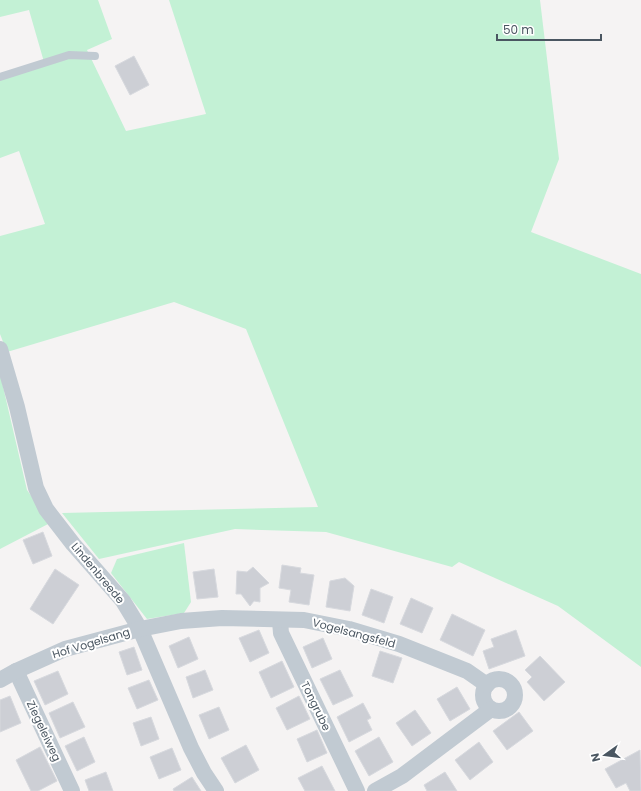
<svg xmlns="http://www.w3.org/2000/svg" width="641" height="791" font-family="Poppins,sans-serif">
<style>
.green{fill:#c3f1d5}
.building{fill:#cdcfd5;stroke:#d7d9de}
.lines{fill:none;stroke-linecap:round;stroke-linejoin:round}
.service{stroke:#c1cad2;stroke-width:8}
.minor{stroke:#c1cad2;stroke-width:16}
.labels{text-anchor:middle;dominant-baseline:central;stroke-width:4;stroke-linejoin:round;paint-order:stroke}
.street-label{font-size:11px;fill:#4a5661;stroke:#fff}
</style>
<rect width="100%" height="100%" fill="#f5f3f3"/>
<g class="green">
<polygon points="0,0 98,0 112,39 87,50 126,131 206,114 169,0 540,0 559,159 531,232 641,274 641,667 558,606 459,562 452,567 326,532 235,529 99,559 62,513 318,507 246,329 174,302 7,352 0,334 0,236 45,224 19,151 0,158 0,77 44,62 29,10 0,17"/>
<polygon points="0,378 1,378 27,490 50,523 0,549"/>
<polygon points="184,543 191,602 184,613 147,619 111,573 117,559"/>
</g>
<g class="building">
<polygon points="134,56 149,85 130,95 115,66"/>
<polygon points="43,532 52,556 33,564 23,540"/>
<polygon points="282,565 301,568 300,573 314,575 309,605 289,602 291,590 279,588"/>
<polygon points="253,567 269,583 260,588 260,602 254,601 250,606 241,594 236,594 237,571 247,572"/>
<polygon points="55,569 79,585 53,624 30,609"/>
<polygon points="214,569 218,597 197,599 193,572"/>
<polygon points="345,578 354,586 350,611 326,607 330,581"/>
<polygon points="371,589 393,597 384,623 362,615"/>
<polygon points="411,598 433,608 422,633 400,624"/>
<polygon points="452,614 485,630 473,656 440,640"/>
<polygon points="259,630 269,653 250,662 239,638"/>
<polygon points="516,630 525,656 489,669 483,651 494,647 491,639"/>
<polygon points="189,637 198,659 178,668 169,646"/>
<polygon points="323,638 332,659 312,668 303,647"/>
<polygon points="134,647 142,670 127,675 119,652"/>
<polygon points="380,651 402,658 393,683 372,676"/>
<polygon points="540,656 565,682 544,701 527,682 532,677 525,670"/>
<polygon points="282,661 294,687 271,698 259,672"/>
<polygon points="205,670 213,690 193,698 186,677"/>
<polygon points="340,670 353,696 333,705 320,679"/>
<polygon points="58,671 68,694 45,705 34,681"/>
<polygon points="149,680 158,700 137,709 128,688"/>
<polygon points="457,687 470,709 450,721 437,699"/>
<polygon points="10,696 21,723 0,732 0,700"/>
<polygon points="299,696 310,719 287,730 276,708"/>
<polygon points="73,702 85,727 60,738 49,713"/>
<polygon points="363,703 371,718 367,720 372,730 349,742 337,717"/>
<polygon points="219,707 229,730 209,739 199,715"/>
<polygon points="415,710 431,733 412,746 396,723"/>
<polygon points="519,712 533,731 507,750 493,731"/>
<polygon points="151,717 159,739 141,746 133,723"/>
<polygon points="317,730 327,753 307,762 297,739"/>
<polygon points="84,737 95,762 77,771 65,746"/>
<polygon points="379,737 393,762 369,776 355,751"/>
<polygon points="479,742 493,762 470,780 455,760"/>
<polygon points="246,745 259,770 235,783 221,758"/>
<polygon points="40,747 57,781 38,791 31,791 16,760"/>
<polygon points="172,748 181,770 159,779 150,757"/>
<polygon points="640,750 641,791 630,791 626,783 616,788 605,769"/>
<polygon points="322,766 335,791 305,791 298,778"/>
<polygon points="106,772 113,791 89,791 85,780"/>
<polygon points="445,772 457,791 427,791 424,785"/>
<polygon points="192,777 201,791 174,791 173,789"/>
</g>
<g class="lines">
<polyline class="service" points="0,77 69,55 95,56"/>
<g class="minor">
<polyline points="0,349 17,407 36,488 46,509 73,544 123,601 140,629 191,748 204,773 216,791"/>
<polyline points="280,621 281,633 357,791"/>
<polyline points="16,671 72,791"/>
<circle cx="499" cy="695" r="16"/>
<polyline points="0,680 16,671 65,649 140,629 181,621 222,618 304,620 349,629 399,644 467,671 487,685"/>
<polyline points="375,791 402,776 491,709"/>
</g>
</g>
<g class="labels">
<g class="street-label">
<text transform="translate(98 573) rotate(50)">Lindenbreede</text>
<text transform="translate(354 633) rotate(15)">Vogelsangsfeld</text>
<text transform="translate(91 643) rotate(-17)">Hof Vogelsang</text>
<text transform="translate(316 706) rotate(64)">Tongrube</text>
<text transform="translate(44 731) rotate(65)">Ziegeleiweg</text>
</g>
</g>
<g transform="translate(605 755) rotate(256)" stroke="#ffffff" stroke-width="3" paint-order="stroke">
<path d="M0-3L7 15L0 10L-7 15Z" fill="#4a5661"/>
<text y="-6" font-size="11" font-weight="bold" text-anchor="middle" fill="#4a5661">N</text>
</g>
<path d="M497 34v6h104v-6" fill="none" stroke="#4a5661" stroke-width="2"/>
<text x="503" y="34" font-size="12" fill="#4a5661" stroke="#ffffff" stroke-width="3" paint-order="stroke">50 m</text>
</svg>
